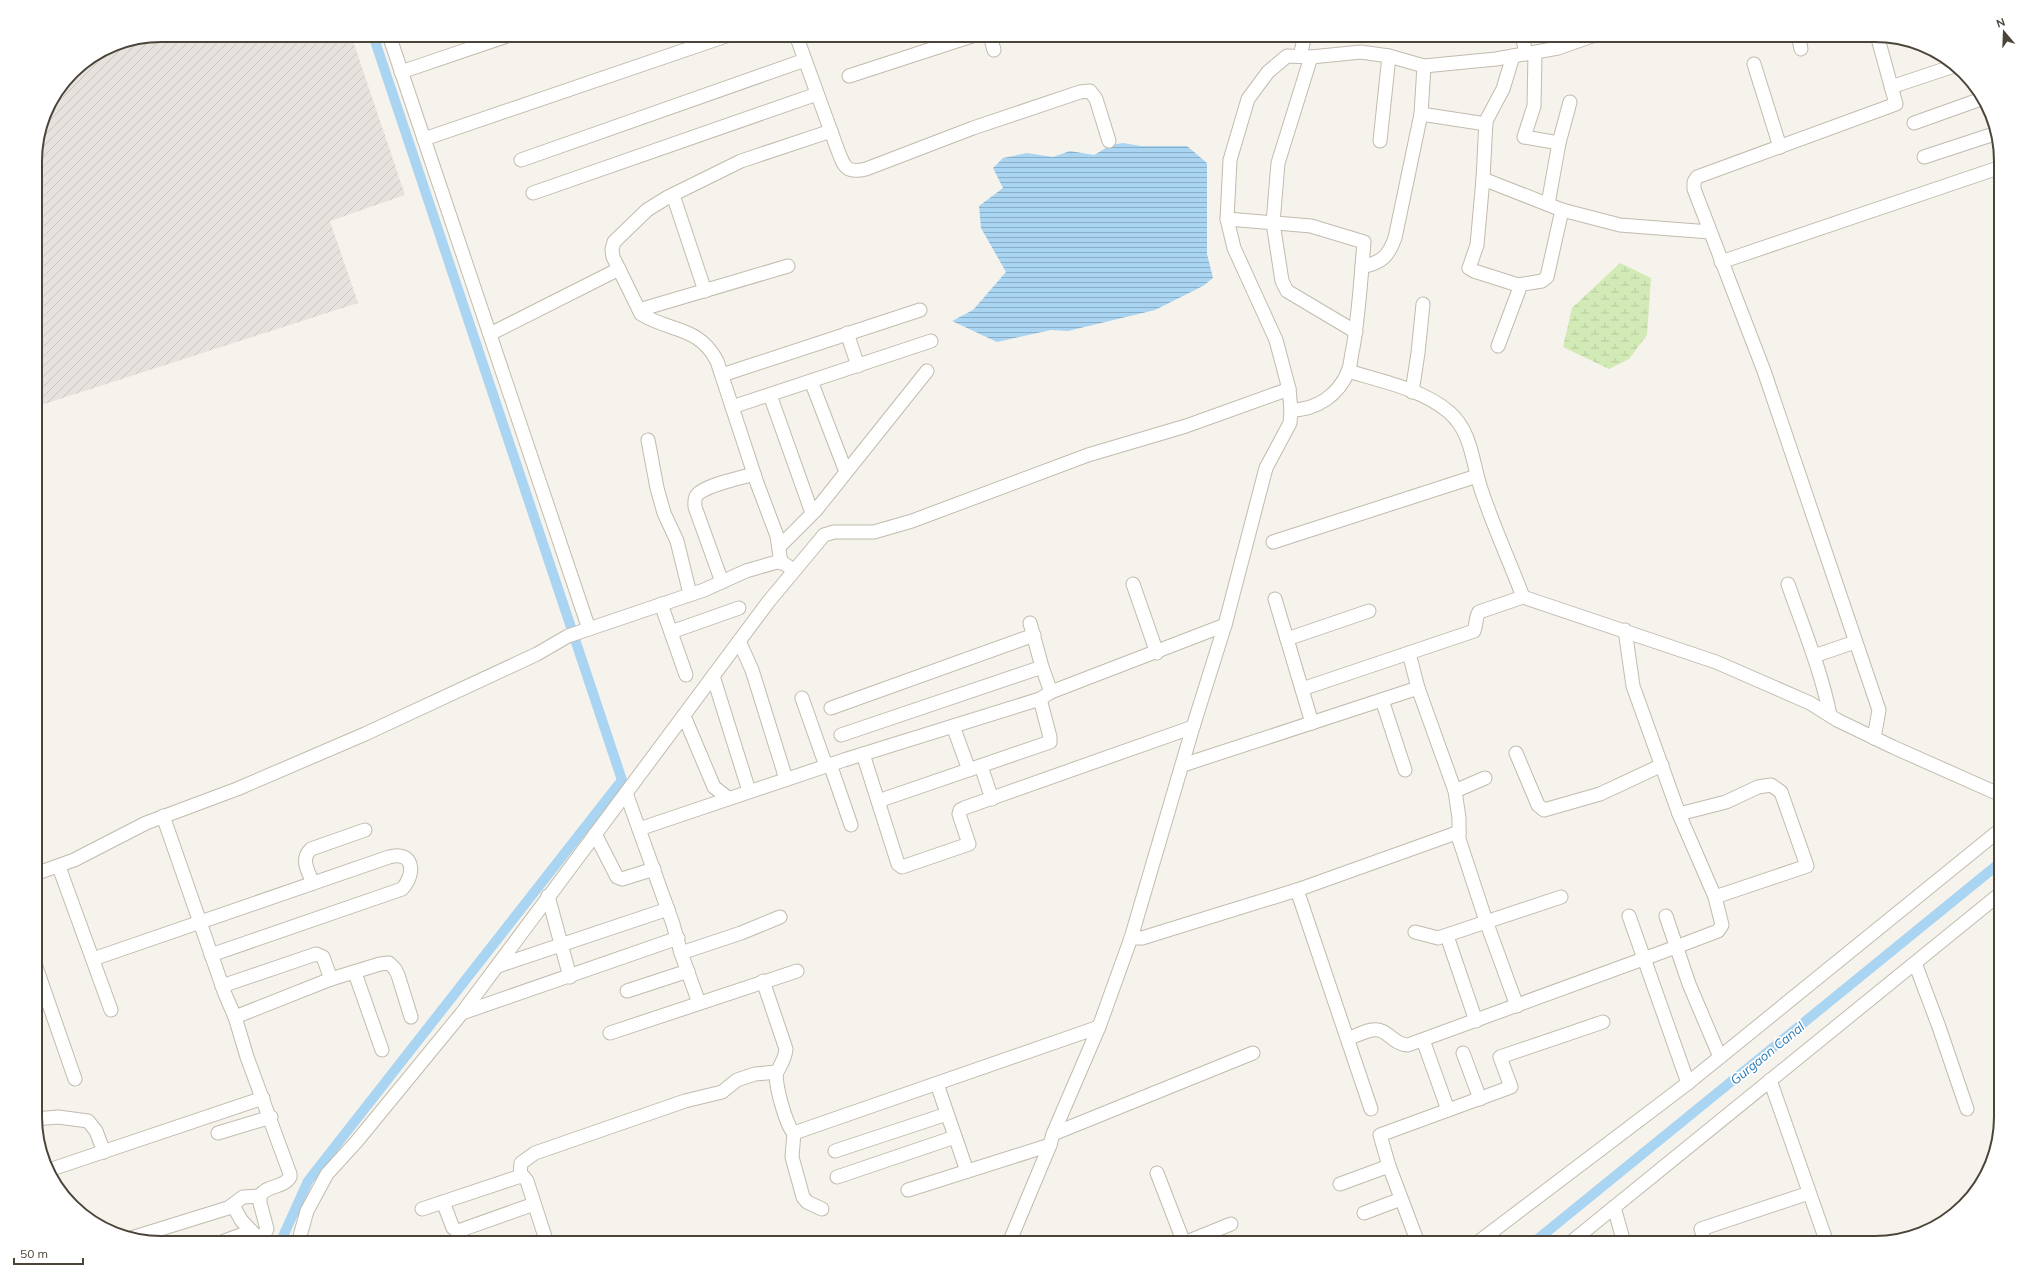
<svg xmlns="http://www.w3.org/2000/svg" width="2036" height="1278" font-family="Mulish,sans-serif">
<style>
.industrial{fill:url(#industrial-furrows)}
.wetland{fill:url(#wetland-marsh)}
.water{fill:url(#water-rules)}
.lines{fill:none;stroke-linecap:round;stroke-linejoin:round}
.canal{stroke:#a9d4f2;stroke-width:10}
.minor-casing{stroke:#c2bbae;stroke-width:15}
.minor{stroke:#fff;stroke-width:13}
.labels{text-anchor:middle;dominant-baseline:central;stroke-width:3.5;stroke-linejoin:round;paint-order:stroke}
.water-label{font-size:13px;font-style:italic;fill:#2e7ab2;stroke:#fff}
.rim{fill:none;stroke:#4b4439;stroke-width:2}
</style>
<defs>
<pattern id="industrial-furrows" width="10" height="10" patternUnits="userSpaceOnUse"><rect width="10" height="10" fill="#e6e2dd"/><path d="M-1 1l2-2M0 10L10 0M9 11l2-2" fill="none" stroke="#c7c3be"/></pattern>
<pattern id="wetland-marsh" width="20" height="14" patternUnits="userSpaceOnUse"><rect width="20" height="14" fill="#d2eab5"/><path d="M1 5h8M5 5V1M11 12h8M15 12V8" fill="none" stroke="#b6ca9c"/></pattern>
<pattern id="water-rules" width="6" height="5" patternUnits="userSpaceOnUse"><rect width="6" height="5" fill="#a9d4f2"/><path d="M0 2.5h6" fill="none" stroke="#8caec5"/></pattern>
</defs>
<rect width="100%" height="100%" fill="#f6f3ec"/>
<polygon class="industrial" points="161,35 351,35 405,195 330,221 358,303 35,407 35,153 48,106 72,72 113,45"/>
<polygon class="wetland" points="1620,263 1651,278 1647,335 1629,359 1609,369 1563,347 1572,308"/>
<polygon class="water" points="1123,143 1141,146 1187,146 1207,163 1207,254 1213,278 1203,286 1155,310 1068,331 1051,330 997,342 952,321 973,310 1006,272 981,228 979,206 1003,188 993,168 1003,158 1027,153 1053,157 1070,151 1094,155 1111,145"/>
<g class="lines">
<g class="canal">
<polyline points="280,1243 308,1181 622,780 373,35"/>
<polyline points="1533,1243 2001,862"/>
</g>
<defs>
<g id="minor">
<polyline points="389,35 589,629"/>
<path d="M796,35L837,148C844,166 845,174 866,169L973,128L1080,92L1090,91L1096,99L1109,141"/>
<polyline points="990,35 994,50"/>
<polyline points="1522,35 1526,54"/>
<polyline points="1798,35 1801,49"/>
<polyline points="1535,53 1534,106 1524,137 1559,143"/>
<polyline points="1300,56 1305,35"/>
<polyline points="1311,57 1278,163 1273,223 1282,281 1287,291 1356,332"/>
<polyline points="1754,64 1780,147"/>
<polyline points="401,72 510,35"/>
<polyline points="849,76 975,35"/>
<polyline points="1891,87 1954,66"/>
<polyline points="1421,114 1486,124"/>
<polyline points="1914,123 1984,98"/>
<polyline points="424,139 729,35"/>
<polyline points="1380,141 1389,56"/>
<polyline points="1924,157 1994,134"/>
<polyline points="521,160 805,60"/>
<polyline points="1483,179 1562,210 1620,225 1710,232"/>
<polyline points="533,193 817,94"/>
<polyline points="673,195 705,291"/>
<polyline points="1548,204 1559,143 1570,102"/>
<path d="M1227,219L1311,226L1364,242C1361,277 1359,313 1353,348C1351,355 1351,365 1348,372C1338,395 1317,410 1291,410"/>
<polyline points="1721,262 2001,167"/>
<path d="M1362,267C1382,262 1388,257 1395,238L1421,114L1424,66"/>
<polyline points="1518,285 1542,281 1547,277 1562,210"/>
<polyline points="639,310 788,266"/>
<polyline points="847,333 858,366"/>
<polyline points="490,334 619,269"/>
<polyline points="1498,346 1519,290 1518,285 1474,271 1469,268 1477,245 1483,179 1486,121 1503,89 1513,56"/>
<path d="M1348,371C1381,381 1422,389 1449,412C1473,433 1472,464 1482,492C1494,528 1510,562 1523,597L1716,662L1810,703L1837,720L1893,747L2001,795"/>
<polyline points="722,375 920,310"/>
<polyline points="811,381 846,472"/>
<polyline points="1412,392 1418,353 1423,304"/>
<polyline points="770,395 812,513"/>
<polyline points="732,407 931,341"/>
<polyline points="648,440 657,488 664,513 677,541 690,594"/>
<polyline points="1273,542 1477,476"/>
<polyline points="779,547 816,510 927,371"/>
<path d="M781,563L777,536L757,483L717,361C699,326 670,332 641,314L613,257L612,249L614,242L647,210L668,197L741,161L831,131"/>
<path d="M722,582L695,507C695,503 694,498 697,495C705,485 741,478 754,474"/>
<polyline points="1133,584 1157,653"/>
<path d="M1788,584C1803,627 1821,670 1830,715"/>
<polyline points="1275,599 1312,723"/>
<polyline points="661,604 686,675"/>
<polyline points="1030,623 1042,667 1051,692"/>
<polyline points="1625,630 1633,686 1679,814 1715,897"/>
<polyline points="671,632 739,608"/>
<polyline points="1287,639 1369,611"/>
<polyline points="739,641 752,670 786,779"/>
<polyline points="1409,653 1418,688 1455,791 1459,818 1459,839 1486,921 1517,1006"/>
<polyline points="1814,656 1855,642"/>
<polyline points="713,676 749,791"/>
<path d="M1302,689L1474,631C1477,624 1475,618 1479,612L1523,597"/>
<polyline points="802,698 826,766"/>
<polyline points="1382,700 1405,770"/>
<polyline points="831,708 1034,635"/>
<polyline points="684,716 714,787 728,798"/>
<polyline points="953,726 969,770"/>
<polyline points="841,735 1042,667"/>
<polyline points="1874,738 1879,710 1764,371 1694,189 1694,182 1697,177 1896,104 1877,35"/>
<polyline points="1516,753 1538,805 1544,810 1600,794 1662,765"/>
<polyline points="863,754 898,864 902,867 969,844 959,814 960,810 964,808 1193,727"/>
<polyline points="830,764 851,825"/>
<polyline points="1183,765 1418,688"/>
<polyline points="981,766 992,799"/>
<polyline points="1455,791 1485,778"/>
<polyline points="626,793 673,924 681,953 699,1003"/>
<polyline points="878,801 1050,742 1050,737 1040,699"/>
<path d="M163,816L225,994L235,1017L247,1057L290,1174V1177C284,1188 266,1185 260,1196V1203L267,1229L265,1233L258,1238V1243"/>
<polyline points="639,829 844,760 1040,699 1051,692 1225,625"/>
<polyline points="595,834 617,877 622,879 654,869"/>
<polyline points="59,867 111,1010"/>
<polyline points="35,874 74,860 146,823 237,789 365,734 537,654 568,636 704,590 746,571 777,562 783,563 794,570"/>
<path d="M313,883C308,871 300,859 311,849L365,830"/>
<polyline points="1297,890 1371,1109"/>
<polyline points="548,896 570,977"/>
<polyline points="1629,916 1688,1083"/>
<polyline points="1666,916 1689,984 1720,1057"/>
<polyline points="1415,932 1438,938 1561,897"/>
<polyline points="1447,936 1476,1021"/>
<polyline points="1131,938 1142,938 1297,890 1459,832"/>
<polyline points="681,953 741,933 780,917"/>
<path d="M93,959L389,857C414,850 416,874 402,889L211,955"/>
<polyline points="1915,963 1939,1027 1967,1109"/>
<polyline points="35,964 75,1079"/>
<polyline points="498,966 668,909"/>
<polyline points="355,973 382,1050"/>
<polyline points="331,979 380,964 389,963 395,969 398,975 411,1017"/>
<path d="M763,981L786,1049C785,1059 781,1064 777,1072C773,1079 787,1129 794,1133L1099,1027"/>
<polyline points="222,986 316,954 323,957 331,979 235,1017"/>
<polyline points="627,991 688,971"/>
<polyline points="462,1013 678,938"/>
<polyline points="610,1033 797,971"/>
<path d="M1349,1038C1356,1036 1365,1031 1372,1030C1387,1027 1393,1045 1408,1045L1676,947L1718,931L1722,925L1715,897L1807,866L1781,792L1771,785L1758,787L1726,802L1679,814"/>
<polyline points="1423,1040 1448,1110"/>
<polyline points="1463,1053 1480,1099"/>
<polyline points="1770,1080 1827,1243"/>
<polyline points="937,1084 967,1171"/>
<polyline points="35,1119 58,1117 88,1121 96,1131 104,1152"/>
<polyline points="218,1133 271,1117"/>
<polyline points="794,1133 792,1157 803,1197 807,1202 822,1209"/>
<polyline points="1053,1134 1253,1053"/>
<polyline points="835,1151 947,1114"/>
<polyline points="49,1170 263,1098"/>
<polyline points="1157,1173 1184,1243"/>
<polyline points="520,1176 521,1163 535,1153 685,1101 722,1092 737,1080 755,1074 777,1072"/>
<polyline points="837,1177 955,1137"/>
<polyline points="1340,1184 1389,1166"/>
<polyline points="908,1190 1050,1145"/>
<polyline points="443,1202 453,1228 458,1231 534,1204"/>
<polyline points="233,1205 241,1220 258,1238"/>
<polyline points="1614,1207 1624,1243"/>
<polyline points="422,1209 518,1177 523,1176 527,1181 547,1243"/>
<polyline points="1364,1213 1401,1199"/>
<polyline points="128,1239 228,1208 243,1197 260,1196"/>
<polyline points="219,1243 251,1231"/>
<polyline points="298,1243 307,1211 327,1174 357,1141 462,1013 769,601 824,535 834,532 874,532 912,521 1088,455 1186,426 1289,389"/>
<polyline points="1009,1243 1050,1145 1053,1134 1099,1027 1131,938 1193,727 1225,625 1266,468 1290,423 1291,410 1289,389 1276,340 1234,248 1227,219 1230,160 1248,99 1268,72 1287,56 1311,57 1361,52 1389,56 1424,66 1496,59 1558,48 1595,35"/>
<polyline points="1184,1243 1231,1224"/>
<polyline points="1418,1243 1389,1166 1380,1135 1511,1087 1500,1057 1603,1022"/>
<polyline points="1477,1243 1688,1083 2001,829"/>
<polyline points="1570,1243 2001,893"/>
<polyline points="1705,1243 1701,1229 1809,1193"/>
</g>
</defs>
<use href="#minor" class="minor-casing"/>
<use href="#minor" class="minor"/>
</g>
<g class="labels">
<g class="water-label">
<text transform="translate(1767 1053) rotate(-39)">Gurgaon Canal</text>
</g>
</g>
<path d="M0 0H2036V1278H0ZM161 42H1875A119 119 0 0 1 1994 161V1117A119 119 0 0 1 1875 1236H161A119 119 0 0 1 42 1117V161A119 119 0 0 1 161 42Z" fill="#fff" fill-rule="evenodd"/>
<path class="rim" d="M161 42H1875A119 119 0 0 1 1994 161V1117A119 119 0 0 1 1875 1236H161A119 119 0 0 1 42 1117V161A119 119 0 0 1 161 42Z"/>
<g transform="translate(2004 32) rotate(341)" stroke="#ffffff" stroke-width="3" paint-order="stroke">
<path d="M0-3L7 15L0 10L-7 15Z" fill="#4b4439"/>
<text y="-6" font-size="11" font-weight="bold" text-anchor="middle" fill="#4b4439">N</text>
</g>
<path d="M14 1258v6h69v-6" fill="none" stroke="#4b4439" stroke-width="2"/>
<text x="20" y="1258" font-size="12" fill="#4b4439" stroke="#ffffff" stroke-width="3" paint-order="stroke">50 m</text>
</svg>
